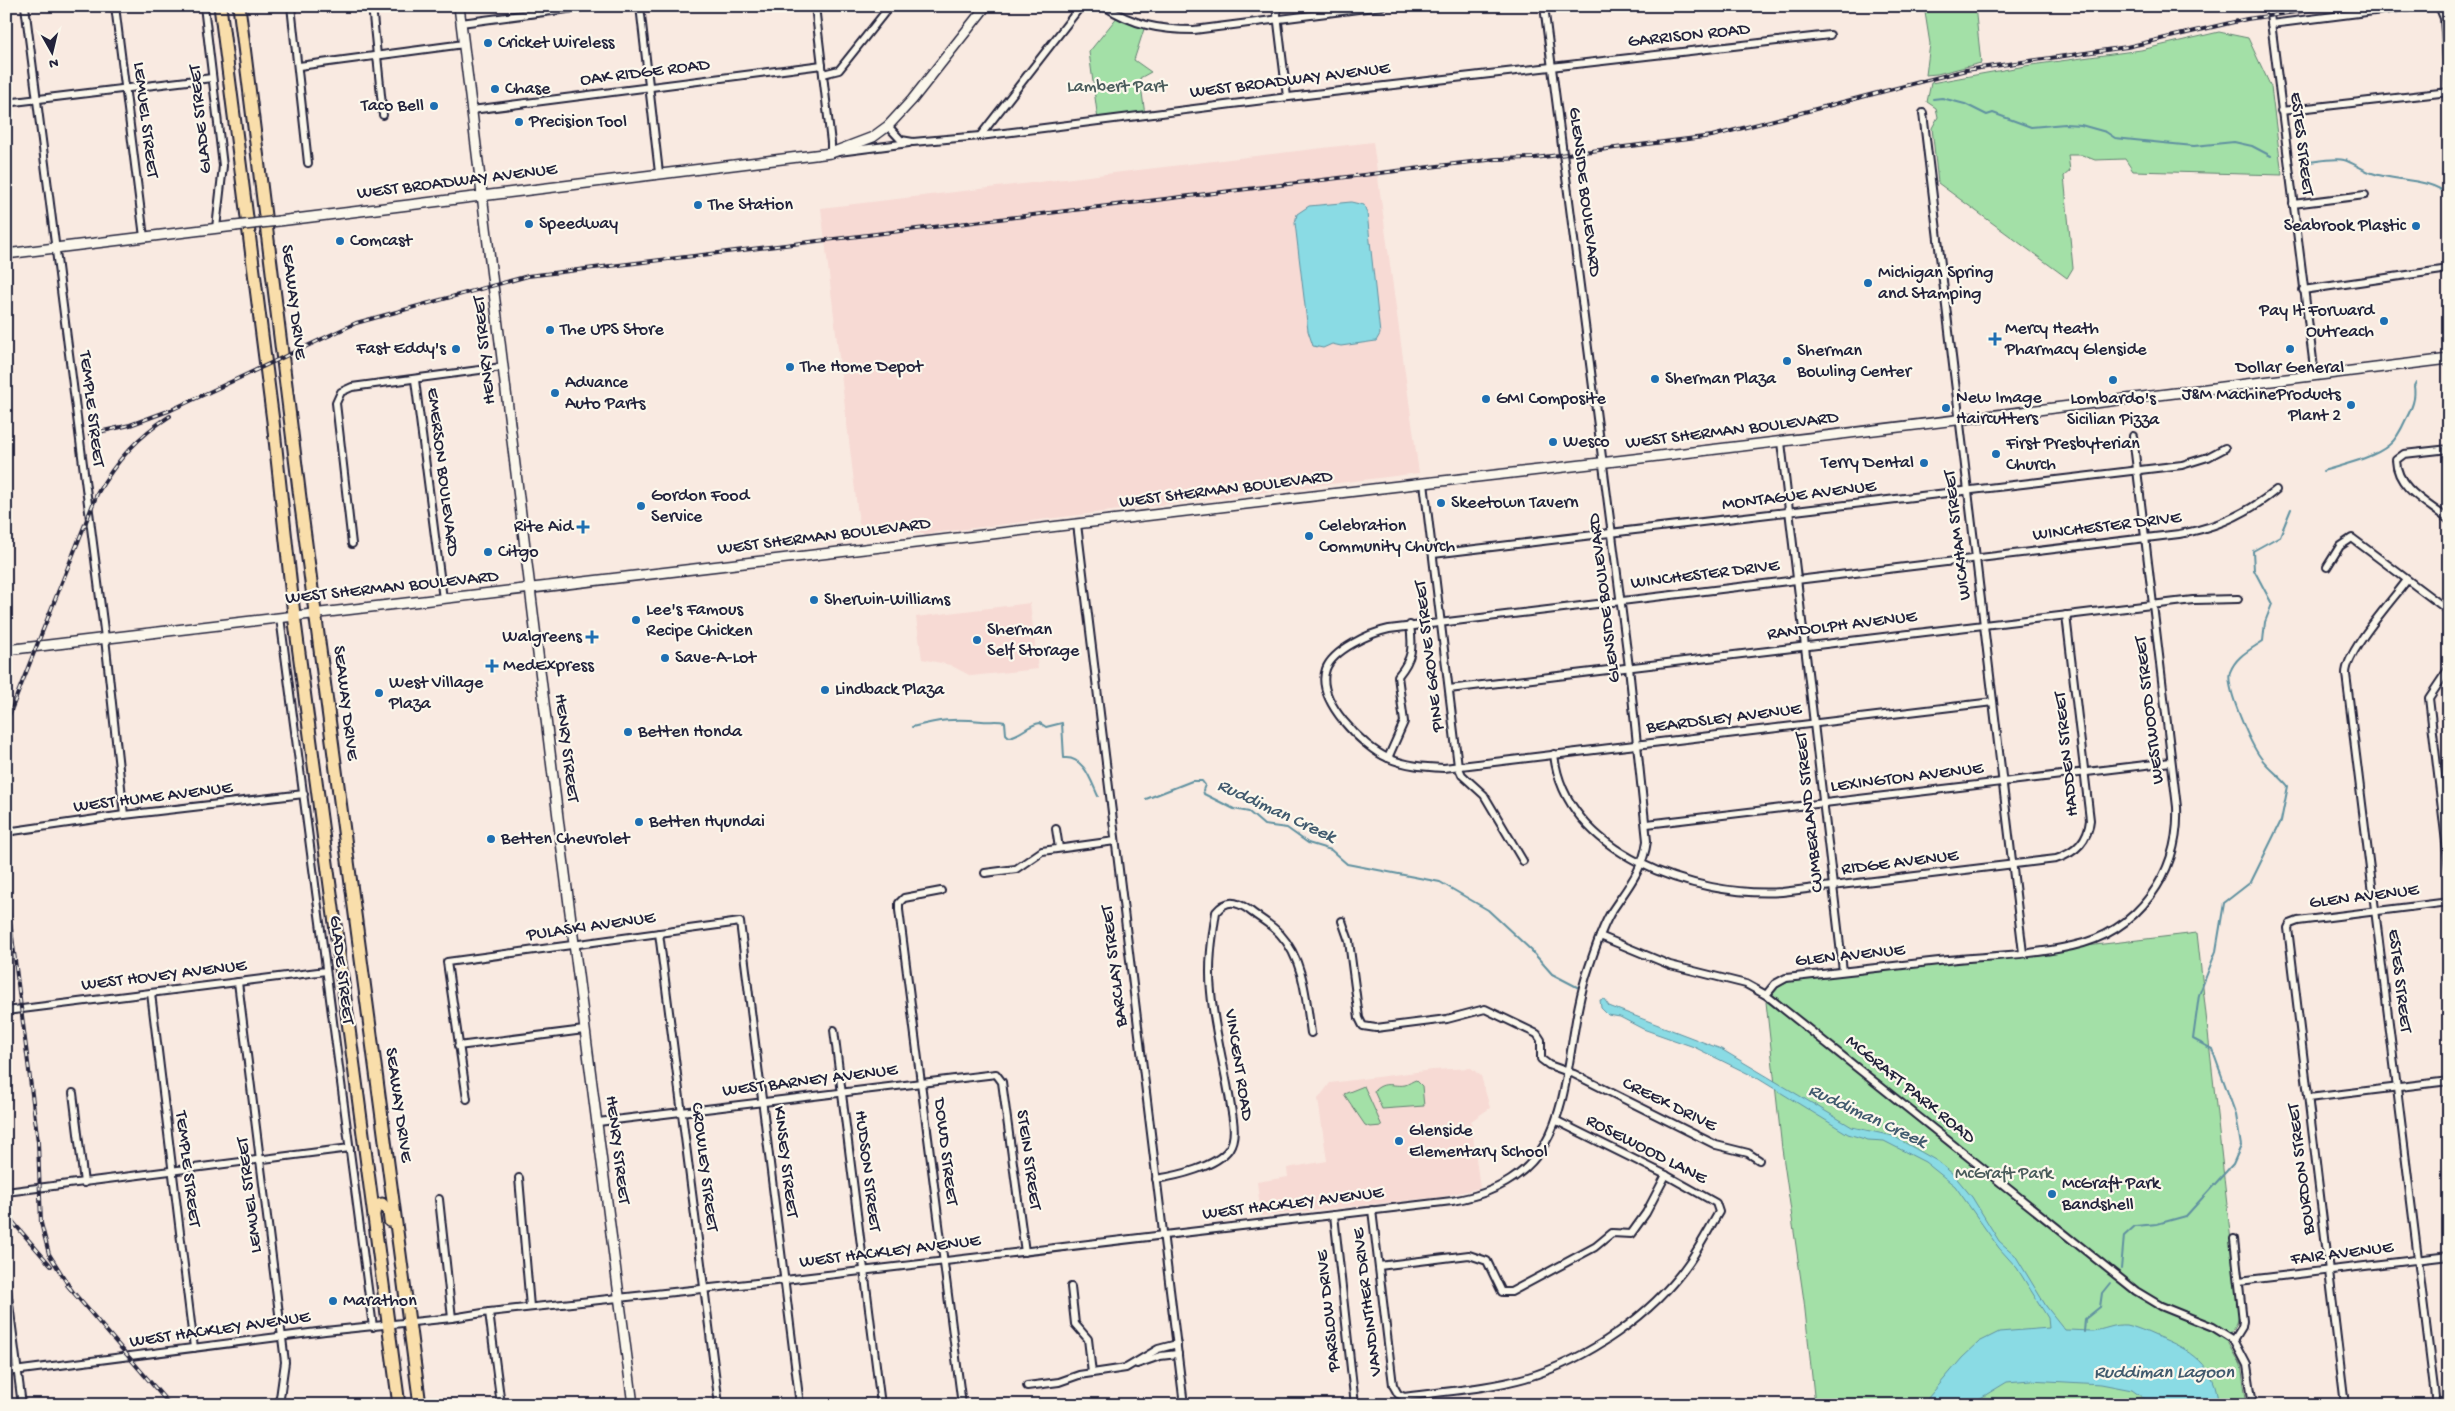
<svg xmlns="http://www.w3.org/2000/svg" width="2455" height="1411" font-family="'Gochi Hand',sans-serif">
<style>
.built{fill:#f7dad4}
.green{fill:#a3e0a7;stroke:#628171}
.water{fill:#8adbe4;stroke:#6091a0}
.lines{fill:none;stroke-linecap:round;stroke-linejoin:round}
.stream{stroke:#6091a0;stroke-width:2}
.street-casing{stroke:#22223b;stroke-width:10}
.secondary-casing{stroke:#22223b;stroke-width:12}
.highway-casing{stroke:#22223b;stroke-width:15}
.street{stroke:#fbf7ec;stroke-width:6}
.secondary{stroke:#fbf7ec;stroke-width:9}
.highway{stroke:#f9deab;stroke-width:11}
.rail-casing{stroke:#22223b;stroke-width:4}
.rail{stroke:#fbf7ec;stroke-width:2;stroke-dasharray:5.5;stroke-linecap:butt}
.secondary-bridge-casing{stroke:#22223b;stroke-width:12;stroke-linecap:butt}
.secondary-bridge{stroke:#fbf7ec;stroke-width:9}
.poi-dot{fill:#1f6fb2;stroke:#fbf7ec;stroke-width:2}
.labels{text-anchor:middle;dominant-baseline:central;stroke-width:4.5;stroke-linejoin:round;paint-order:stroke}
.street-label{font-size:18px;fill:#22223b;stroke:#fbf7ec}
.poi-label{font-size:18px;fill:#22223b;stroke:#fbf7ec;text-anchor:start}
.park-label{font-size:18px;fill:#495b5b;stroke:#fbf7ec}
.water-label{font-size:19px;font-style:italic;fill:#415a6e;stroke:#fbf7ec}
</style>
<rect width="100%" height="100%" fill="#f9eae1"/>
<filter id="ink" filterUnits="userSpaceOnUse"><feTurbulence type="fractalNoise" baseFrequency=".02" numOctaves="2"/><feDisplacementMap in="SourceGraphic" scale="10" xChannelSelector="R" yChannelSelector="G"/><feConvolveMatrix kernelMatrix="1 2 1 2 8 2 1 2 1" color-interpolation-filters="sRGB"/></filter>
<g filter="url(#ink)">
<g class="built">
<polygon points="1373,142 1419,473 925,534 859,524 821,208"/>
<polygon points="1030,603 1038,669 971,676 950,665 922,659 916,617"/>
<polygon points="1471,1068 1481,1076 1490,1108 1471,1121 1480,1188 1440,1197 1261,1216 1257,1182 1288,1177 1287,1168 1327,1161 1318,1099 1330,1083 1432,1070"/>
</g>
<g class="green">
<polygon points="1924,6 1975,6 1981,63 1937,74 1926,75 1930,44"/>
<polygon points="1118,16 1145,26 1134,60 1151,72 1140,78 1145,115 1098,120 1089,52"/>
<polygon points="2219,32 2248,38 2271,87 2282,175 2133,171 2125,159 2095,160 2082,155 2068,155 2070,171 2064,176 2073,268 2067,278 1938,183 1932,128 1938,117 1936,108 1927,102 1931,83 2031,65 2141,50"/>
<polygon points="2197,933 2239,1314 2237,1323 2227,1340 2241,1365 2247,1405 1815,1405 1804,1301 1782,1149 1766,1002 1779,987 1790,981"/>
<path d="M1416,1080L1422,1086L1424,1106L1382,1109L1374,1091C1385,1080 1393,1087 1405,1085C1409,1084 1412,1081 1416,1080Z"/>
<polygon points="1364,1086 1382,1126 1370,1127 1365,1125 1344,1094"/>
</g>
<g class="water">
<polygon points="1351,202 1364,205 1367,213 1380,334 1376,341 1341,346 1332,344 1323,348 1313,346 1308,331 1295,223 1297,214 1309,206"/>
<path d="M1604,999L1609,1006L1721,1049L1852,1127L1893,1136L1937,1161L1953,1174L1972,1197L1999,1241L2015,1255L2046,1306L2065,1330C2074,1330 2084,1331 2092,1331C2104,1330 2114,1324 2126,1325C2136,1327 2147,1332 2156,1336C2190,1349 2217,1365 2218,1405H2153L2132,1390L2101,1384L2030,1380L2007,1382L1969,1405H1922L1962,1358L1979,1342L1999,1332L2049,1328L2048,1318L2017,1268L1999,1248L1955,1186L1925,1162L1884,1141L1868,1140L1848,1134L1757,1078L1694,1047L1643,1029L1620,1017L1608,1015L1601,1008L1600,1000Z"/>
</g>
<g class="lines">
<g class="stream">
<polyline points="1933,99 1942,98 1965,104 1987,115 1993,113 2031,127 2065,124 2081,125 2106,132 2115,138 2163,143 2194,146 2234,142 2252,146 2271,156"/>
<path d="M2302,163C2313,162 2335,157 2344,160C2352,162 2363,170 2372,173C2398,182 2427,177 2449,195"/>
<path d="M2323,471C2342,465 2374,458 2389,445C2397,439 2402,428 2406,419C2412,408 2416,398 2414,386L2416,382"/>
<path d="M912,727C940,720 953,718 982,721C990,722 996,720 1005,722L1006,734L1009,737C1023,734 1027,725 1040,723L1046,727L1062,723L1064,758C1084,756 1091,781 1098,796"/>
<polyline points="1146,799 1192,781 1202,781 1205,785 1203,790 1204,794 1234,809 1249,812 1264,825 1287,828 1308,843 1331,850 1347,864 1440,882 1488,910 1531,950 1552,974 1577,987"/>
<path d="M2121,1269L2124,1236L2135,1226L2157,1224L2186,1216L2233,1164L2241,1146L2236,1115L2212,1049L2193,1039L2199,995L2216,951L2224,903L2251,882L2281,821L2288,786C2280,776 2268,768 2261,758C2251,745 2225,687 2230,672C2236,656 2250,650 2263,641L2265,622L2272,604L2254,570L2253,551L2280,536L2291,509"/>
<polyline points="2084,1332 2085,1319 2100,1307 2102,1293 2110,1283"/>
</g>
<defs>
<g id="street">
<polyline points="25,6 105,638 124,815"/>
<polyline points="115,6 144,237"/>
<polyline points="204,6 223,166 216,228"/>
<polyline points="291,6 308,163"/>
<polyline points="372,6 383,115"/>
<polyline points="640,6 659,173"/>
<polyline points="815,6 831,143 831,153 909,143"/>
<path d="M1104,6C1133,25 1160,30 1194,30L1382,6"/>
<polyline points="1276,6 1287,97"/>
<polyline points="2269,6 2315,376"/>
<polyline points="2439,6 2444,18 2449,89"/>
<polyline points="461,23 590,6"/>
<polyline points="2271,24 2414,6"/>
<polyline points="299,66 464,44"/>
<polyline points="823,74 839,70 890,6"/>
<polyline points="6,103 212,78"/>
<polyline points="472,110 822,65"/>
<polyline points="2281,111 2449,92"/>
<polyline points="1923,113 2023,953"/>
<polyline points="888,126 901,140 913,142 980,136 1280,98 1830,35"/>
<polyline points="980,136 1081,6"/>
<polyline points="2293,204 2365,195"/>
<polyline points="2303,290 2449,269"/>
<polyline points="415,380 443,599"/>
<polyline points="1781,442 1843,971"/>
<path d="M2449,449L2404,454L2396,460C2397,489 2428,503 2449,520"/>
<polyline points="1424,483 1458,766 1462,775 1484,795 1523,861"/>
<polyline points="1077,524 1184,1405"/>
<polyline points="352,544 336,403 341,392 352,387 502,367"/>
<polyline points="1433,554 2182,465 2208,457 2225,448"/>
<polyline points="2327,567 2340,546 2352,538 2449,611"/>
<path d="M2407,580C2392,601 2346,651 2346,674L2436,1405"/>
<polyline points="280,617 373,1327"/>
<polyline points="2449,668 2429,698 2449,868"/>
<polyline points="1449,689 2193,600 2238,599"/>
<path d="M1993,702L1444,768C1425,767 1406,766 1388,758C1363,747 1315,700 1326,669C1333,650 1370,633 1389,629L2179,534C2216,528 2247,514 2276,490"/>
<path d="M1554,754C1564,854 1696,898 1782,892L2056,859C2075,853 2088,841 2090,820L2066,615"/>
<path d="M1388,758L1404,722L1398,676C1413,658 1413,648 1410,625"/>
<polyline points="1647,824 2171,762"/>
<polyline points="1056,829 1059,848"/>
<polyline points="6,832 124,815 304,794"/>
<polyline points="985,873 1016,869 1042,851 1115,841"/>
<polyline points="941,891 904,898 899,903 899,910 962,1405"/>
<polyline points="1342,921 1349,941 1359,1018 1363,1026 1376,1028 1447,1019 1485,1009 1537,1034 1541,1040 1541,1059 1549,1065 1574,1074 1716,1145 1748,1153 1759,1160"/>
<polyline points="659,933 719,1405"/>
<polyline points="1600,936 1670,965 1746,984 1766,995 2136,1291 2161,1306 2213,1327 2234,1340 2247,1365 2253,1405"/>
<polyline points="238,982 285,1362 279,1405"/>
<polyline points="151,993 194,1348"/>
<path d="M1766,995L1775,984L1786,978C1840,972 1894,966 1948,960C1989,956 2032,955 2072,946C2138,932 2180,873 2177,807L2133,436"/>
<polyline points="6,1011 326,971"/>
<polyline points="834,1030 881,1405"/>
<polyline points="458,1046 584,1030"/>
<polyline points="73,1093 84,1183"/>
<polyline points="2309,1098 2449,1081"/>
<polyline points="467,1099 447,962 740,922 800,1405"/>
<polyline points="598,1122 996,1074 1002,1082 1025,1252"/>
<polyline points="519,1178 530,1307"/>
<path d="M1156,1179C1177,1176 1216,1167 1229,1149C1238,1136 1232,1115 1230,1101C1224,1064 1214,1028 1211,992C1208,965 1212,938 1216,912C1227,899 1236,901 1249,910C1259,918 1272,925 1280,934C1304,960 1306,999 1311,1033"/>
<polyline points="6,1192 350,1148"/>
<polyline points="439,1199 452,1318"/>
<path d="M1372,1210L1393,1385L1398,1394L1404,1397C1444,1391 1486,1389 1525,1378C1587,1360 1653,1315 1690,1261C1700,1246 1709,1229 1719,1212L1716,1203L1666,1175L1557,1121"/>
<polyline points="1334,1215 1355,1405"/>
<polyline points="1379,1266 1469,1255 1487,1261 1502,1292 1511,1292 1595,1247 1612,1233 1631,1234 1646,1213 1666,1175"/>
<polyline points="6,1281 22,1405"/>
<polyline points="2239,1281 2449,1256"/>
<polyline points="1071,1287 1075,1324 1088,1339 1092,1373"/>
<polyline points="489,1312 501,1405"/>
<polyline points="2234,1340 2242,1327 2243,1321 2234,1239"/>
<polyline points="1137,1364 1160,1356 1178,1354"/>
<path d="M6,1372L325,1331L452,1318L489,1312L785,1280L1452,1201C1587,1178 1556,1062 1589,967C1595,949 1601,930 1610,914C1626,889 1643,871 1647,841L1629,667L1544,6"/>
<polyline points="1027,1386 1059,1382 1079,1375 1126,1368 1158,1349 1177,1344"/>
<polyline points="620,1405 633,1403"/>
<polyline points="2345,1405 2288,928 2290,924 2298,921 2449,902"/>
</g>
<g id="secondary">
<polyline points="459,6 561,842 633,1405"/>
<polyline points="279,221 831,153 873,137 888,126 912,100 986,6"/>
<polyline points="6,254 235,226"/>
<path d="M6,650L1424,483C1766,445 2107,401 2449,359"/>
</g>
<g id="highway">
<polyline points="220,6 273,421 294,615 399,1405"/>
<polyline points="239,6 301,506 420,1405"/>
<polyline points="374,1213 376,1206 382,1204 389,1212 390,1221"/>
</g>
</defs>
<use href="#street" class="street-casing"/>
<use href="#secondary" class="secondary-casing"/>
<use href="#highway" class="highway-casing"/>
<use href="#street" class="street"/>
<use href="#secondary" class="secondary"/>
<use href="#highway" class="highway"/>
<defs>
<g id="rail">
<polyline points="90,434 130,425 171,410 356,323 528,276 1496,159 1535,158 1712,136 1966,70 2127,47 2247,19 2337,6"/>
<path d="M6,723L97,494C116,461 138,436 170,416"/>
<polyline points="6,889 38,1142 41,1223 49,1254 72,1291"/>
<polyline points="6,1214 51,1266"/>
<polyline points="67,1285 170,1405"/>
</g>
</defs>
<use href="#rail" class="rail-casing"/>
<use href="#rail" class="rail"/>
<defs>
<polyline id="secondary-bridge" points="235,226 279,221"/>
</defs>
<use href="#secondary-bridge" class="secondary-bridge-casing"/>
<use href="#secondary-bridge" class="secondary-bridge"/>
</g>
</g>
<g class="poi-dot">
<circle cx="488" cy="43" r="5"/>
<circle cx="495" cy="89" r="5"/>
<circle cx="434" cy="106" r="5"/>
<circle cx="519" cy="122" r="5"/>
<circle cx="698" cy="205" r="5"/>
<circle cx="529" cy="224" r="5"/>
<circle cx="2416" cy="226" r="5"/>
<circle cx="340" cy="241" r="5"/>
<circle cx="1868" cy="283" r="5"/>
<circle cx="2384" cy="321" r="5"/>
<circle cx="550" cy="330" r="5"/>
<path d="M1992.5 331.5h5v5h5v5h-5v5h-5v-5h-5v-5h5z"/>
<circle cx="456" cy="349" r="5"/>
<circle cx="2290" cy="349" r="5"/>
<circle cx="1787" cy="361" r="5"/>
<circle cx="790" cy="367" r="5"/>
<circle cx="1655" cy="379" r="5"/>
<circle cx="2113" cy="380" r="5"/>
<circle cx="555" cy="393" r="5"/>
<circle cx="1486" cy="399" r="5"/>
<circle cx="2351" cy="405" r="5"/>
<circle cx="1946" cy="408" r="5"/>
<circle cx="1553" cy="442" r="5"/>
<circle cx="1996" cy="454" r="5"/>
<circle cx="1924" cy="463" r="5"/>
<circle cx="1441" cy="503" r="5"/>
<circle cx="641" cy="506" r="5"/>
<path d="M580.5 519.5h5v5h5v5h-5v5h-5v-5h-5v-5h5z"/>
<circle cx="1309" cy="536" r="5"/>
<circle cx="488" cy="552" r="5"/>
<circle cx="814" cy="600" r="5"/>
<circle cx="636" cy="620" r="5"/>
<path d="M589.5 629.5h5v5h5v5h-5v5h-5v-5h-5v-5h5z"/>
<circle cx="977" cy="640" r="5"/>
<circle cx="665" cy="658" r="5"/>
<path d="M489.5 658.5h5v5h5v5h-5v5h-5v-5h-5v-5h5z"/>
<circle cx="825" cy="690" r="5"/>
<circle cx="379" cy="693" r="5"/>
<circle cx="628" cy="732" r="5"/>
<circle cx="639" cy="822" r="5"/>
<circle cx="491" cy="839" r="5"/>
<circle cx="1399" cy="1141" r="5"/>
<circle cx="2052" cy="1194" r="5"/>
<circle cx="333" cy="1301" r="5"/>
</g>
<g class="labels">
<g class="street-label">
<text transform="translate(1689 36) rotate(-6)">GARRISON ROAD</text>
<text transform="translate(645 73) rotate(-7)">OAK RIDGE ROAD</text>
<text transform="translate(1290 81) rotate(-7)">WEST BROADWAY AVENUE</text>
<text transform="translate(201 119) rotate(-96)">GLADE STREET</text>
<text transform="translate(145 120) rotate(83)">LEMUEL STREET</text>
<text transform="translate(2301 144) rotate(83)">ESTES STREET</text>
<text transform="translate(457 182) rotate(-7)">WEST BROADWAY AVENUE</text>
<text transform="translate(1584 192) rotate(83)">GLENSIDE BOULEVARD</text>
<text transform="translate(293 302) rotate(83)">SEAWAY DRIVE</text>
<text transform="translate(485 350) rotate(-96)">HENRY STREET</text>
<text transform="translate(91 409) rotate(83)">TEMPLE STREET</text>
<text transform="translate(1732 431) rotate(-7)">WEST SHERMAN BOULEVARD</text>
<text transform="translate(442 472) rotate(83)">EMERSON BOULEVARD</text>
<text transform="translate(1226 490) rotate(-7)">WEST SHERMAN BOULEVARD</text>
<text transform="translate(1799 496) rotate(-7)">MONTAGUE AVENUE</text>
<text transform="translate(2107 527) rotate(-7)">WINCHESTER DRIVE</text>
<text transform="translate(1958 535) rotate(-97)">WICKHAM STREET</text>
<text transform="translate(824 537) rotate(-7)">WEST SHERMAN BOULEVARD</text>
<text transform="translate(1705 575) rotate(-7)">WINCHESTER DRIVE</text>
<text transform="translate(392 588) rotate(-6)">WEST SHERMAN BOULEVARD</text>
<text transform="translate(1605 598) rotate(-97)">GLENSIDE BOULEVARD</text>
<text transform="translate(1842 626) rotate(-7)">RANDOLPH AVENUE</text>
<text transform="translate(1430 656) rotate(-97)">PINE GROVE STREET</text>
<text transform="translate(345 703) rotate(83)">SEAWAY DRIVE</text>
<text transform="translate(2150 710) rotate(-97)">WESTWOOD STREET</text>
<text transform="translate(1724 719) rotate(-7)">BEARDSLEY AVENUE</text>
<text transform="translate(566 748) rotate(83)">HENRY STREET</text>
<text transform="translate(2067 754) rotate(-96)">HADDEN STREET</text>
<text transform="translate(1907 778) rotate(-7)">LEXINGTON AVENUE</text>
<text transform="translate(153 798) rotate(-7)">WEST HUME AVENUE</text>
<text transform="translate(1810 812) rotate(-96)">CUMBERLAND STREET</text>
<text transform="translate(1900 863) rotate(-7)">RIDGE AVENUE</text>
<text transform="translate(2364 897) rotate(-7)">GLEN AVENUE</text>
<text transform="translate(591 927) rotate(-8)">PULASKI AVENUE</text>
<text transform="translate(1850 956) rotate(-6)">GLEN AVENUE</text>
<text transform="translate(1115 966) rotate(-97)">BARCLAY STREET</text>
<text transform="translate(341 970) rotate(83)">GLADE STREET</text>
<text transform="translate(164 976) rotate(-7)">WEST HOVEY AVENUE</text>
<text transform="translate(2399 981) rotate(83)">ESTES STREET</text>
<text transform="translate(1238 1065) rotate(81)">VINCENT ROAD</text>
<text transform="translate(810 1081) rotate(-7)">WEST BARNEY AVENUE</text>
<text transform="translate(1910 1090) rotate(39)">MCGRAFT PARK ROAD</text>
<text transform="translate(398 1105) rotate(82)">SEAWAY DRIVE</text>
<text transform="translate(1669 1105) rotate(26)">CREEK DRIVE</text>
<text transform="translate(617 1150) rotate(83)">HENRY STREET</text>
<text transform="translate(1646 1150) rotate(27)">ROSEWOOD LANE</text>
<text transform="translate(945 1152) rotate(83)">DOWD STREET</text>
<text transform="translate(1028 1160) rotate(82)">STEIN STREET</text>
<text transform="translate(785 1162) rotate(83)">KINSEY STREET</text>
<text transform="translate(704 1167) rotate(83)">CROWLEY STREET</text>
<text transform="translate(187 1169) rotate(83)">TEMPLE STREET</text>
<text transform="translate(2302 1169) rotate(-97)">BOURDON STREET</text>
<text transform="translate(867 1171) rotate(83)">HUDSON STREET</text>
<text transform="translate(250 1195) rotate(-97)">LEMUEL STREET</text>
<text transform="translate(1293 1204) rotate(-7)">WEST HACKLEY AVENUE</text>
<text transform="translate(890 1252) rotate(-7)">WEST HACKLEY AVENUE</text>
<text transform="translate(2342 1254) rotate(-7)">FAIR AVENUE</text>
<text transform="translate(1368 1302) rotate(-97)">VANDINTHER DRIVE</text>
<text transform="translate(1329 1311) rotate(-96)">PARSLOW DRIVE</text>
<text transform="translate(220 1330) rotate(-8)">WEST HACKLEY AVENUE</text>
</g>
<g class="poi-label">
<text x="498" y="43">Cricket Wireless</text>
<text x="505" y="89">Chase</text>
<text x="424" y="106" text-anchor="end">Taco Bell</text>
<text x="529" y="122">Precision Tool</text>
<text x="708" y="205">The Station</text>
<text x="539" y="224">Speedway</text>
<text x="2406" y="226" text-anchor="end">Seabrook Plastic</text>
<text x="350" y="241">Comcast</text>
<text x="1878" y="273">Michigan Spring<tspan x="1878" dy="21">and Stamping</tspan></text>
<text x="2374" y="311" text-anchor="end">Pay It Forward<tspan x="2374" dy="21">Outreach</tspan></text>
<text x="2005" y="329">Mercy Heath<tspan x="2005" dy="21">Pharmacy Glenside</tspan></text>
<text x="560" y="330">The UPS Store</text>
<text x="446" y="349" text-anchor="end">Fast Eddy's</text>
<text x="1797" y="351">Sherman<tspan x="1797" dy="21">Bowling Center</tspan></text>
<text x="800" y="367">The Home Depot</text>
<text x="2290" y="368" text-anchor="middle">Dollar General</text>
<text x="1665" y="379">Sherman Plaza</text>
<text x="565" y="383">Advance<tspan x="565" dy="21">Auto Parts</tspan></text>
<text x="2341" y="395" text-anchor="end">J&amp;M MachineProducts<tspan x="2341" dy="21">Plant 2</tspan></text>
<text x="1956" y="398">New Image<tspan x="1956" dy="21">Haircutters</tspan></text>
<text x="1496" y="399">GMI Composite</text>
<text x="2113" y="399" text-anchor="middle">Lombardo's<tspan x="2113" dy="21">Sicilian Pizza</tspan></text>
<text x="1563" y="442">Wesco</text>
<text x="2006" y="444">First Presbyterian<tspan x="2006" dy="21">Church</tspan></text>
<text x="1914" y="463" text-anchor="end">Terry Dental</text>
<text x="651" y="496">Gordon Food<tspan x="651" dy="21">Service</tspan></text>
<text x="1451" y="503">Skeetown Tavern</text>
<text x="1319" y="526">Celebration<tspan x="1319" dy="21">Community Church</tspan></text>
<text x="573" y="527" text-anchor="end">Rite Aid</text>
<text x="498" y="552">Citgo</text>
<text x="824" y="600">Sherwin-Williams</text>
<text x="646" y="610">Lee's Famous<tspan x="646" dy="21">Recipe Chicken</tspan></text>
<text x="987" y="630">Sherman<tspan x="987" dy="21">Self Storage</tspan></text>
<text x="582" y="637" text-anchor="end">Walgreens</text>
<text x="675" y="658">Save-A-Lot</text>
<text x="503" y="666">MedExpress</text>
<text x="389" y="683">West Village<tspan x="389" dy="21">Plaza</tspan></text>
<text x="835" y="690">Lindback Plaza</text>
<text x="638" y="732">Betten Honda</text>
<text x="649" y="822">Betten Hyundai</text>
<text x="501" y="839">Betten Chevrolet</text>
<text x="1409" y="1131">Glenside<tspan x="1409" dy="21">Elementary School</tspan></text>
<text x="2062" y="1184">McGraft Park<tspan x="2062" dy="21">Bandshell</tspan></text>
<text x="343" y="1301">Marathon</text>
</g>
<g class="park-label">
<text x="1117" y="87">Lambert Part</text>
<text x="2004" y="1174">McGraft Park</text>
</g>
<g class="water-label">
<text transform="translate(1276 812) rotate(25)">Ruddiman Creek</text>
<text transform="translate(1867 1117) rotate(25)">Ruddiman Creek</text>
<text x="2164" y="1373">Ruddiman Lagoon</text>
</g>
</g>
<rect width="2455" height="1411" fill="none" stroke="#fbf7ec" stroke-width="25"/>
<rect x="12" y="12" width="2430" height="1386" fill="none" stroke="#22223b" stroke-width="2" filter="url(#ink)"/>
<g transform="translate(52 52) rotate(172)" stroke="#fbf7ec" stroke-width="4" paint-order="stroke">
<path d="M0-4L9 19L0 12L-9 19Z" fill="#22223b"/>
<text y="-8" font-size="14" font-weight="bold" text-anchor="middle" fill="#22223b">N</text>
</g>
</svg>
